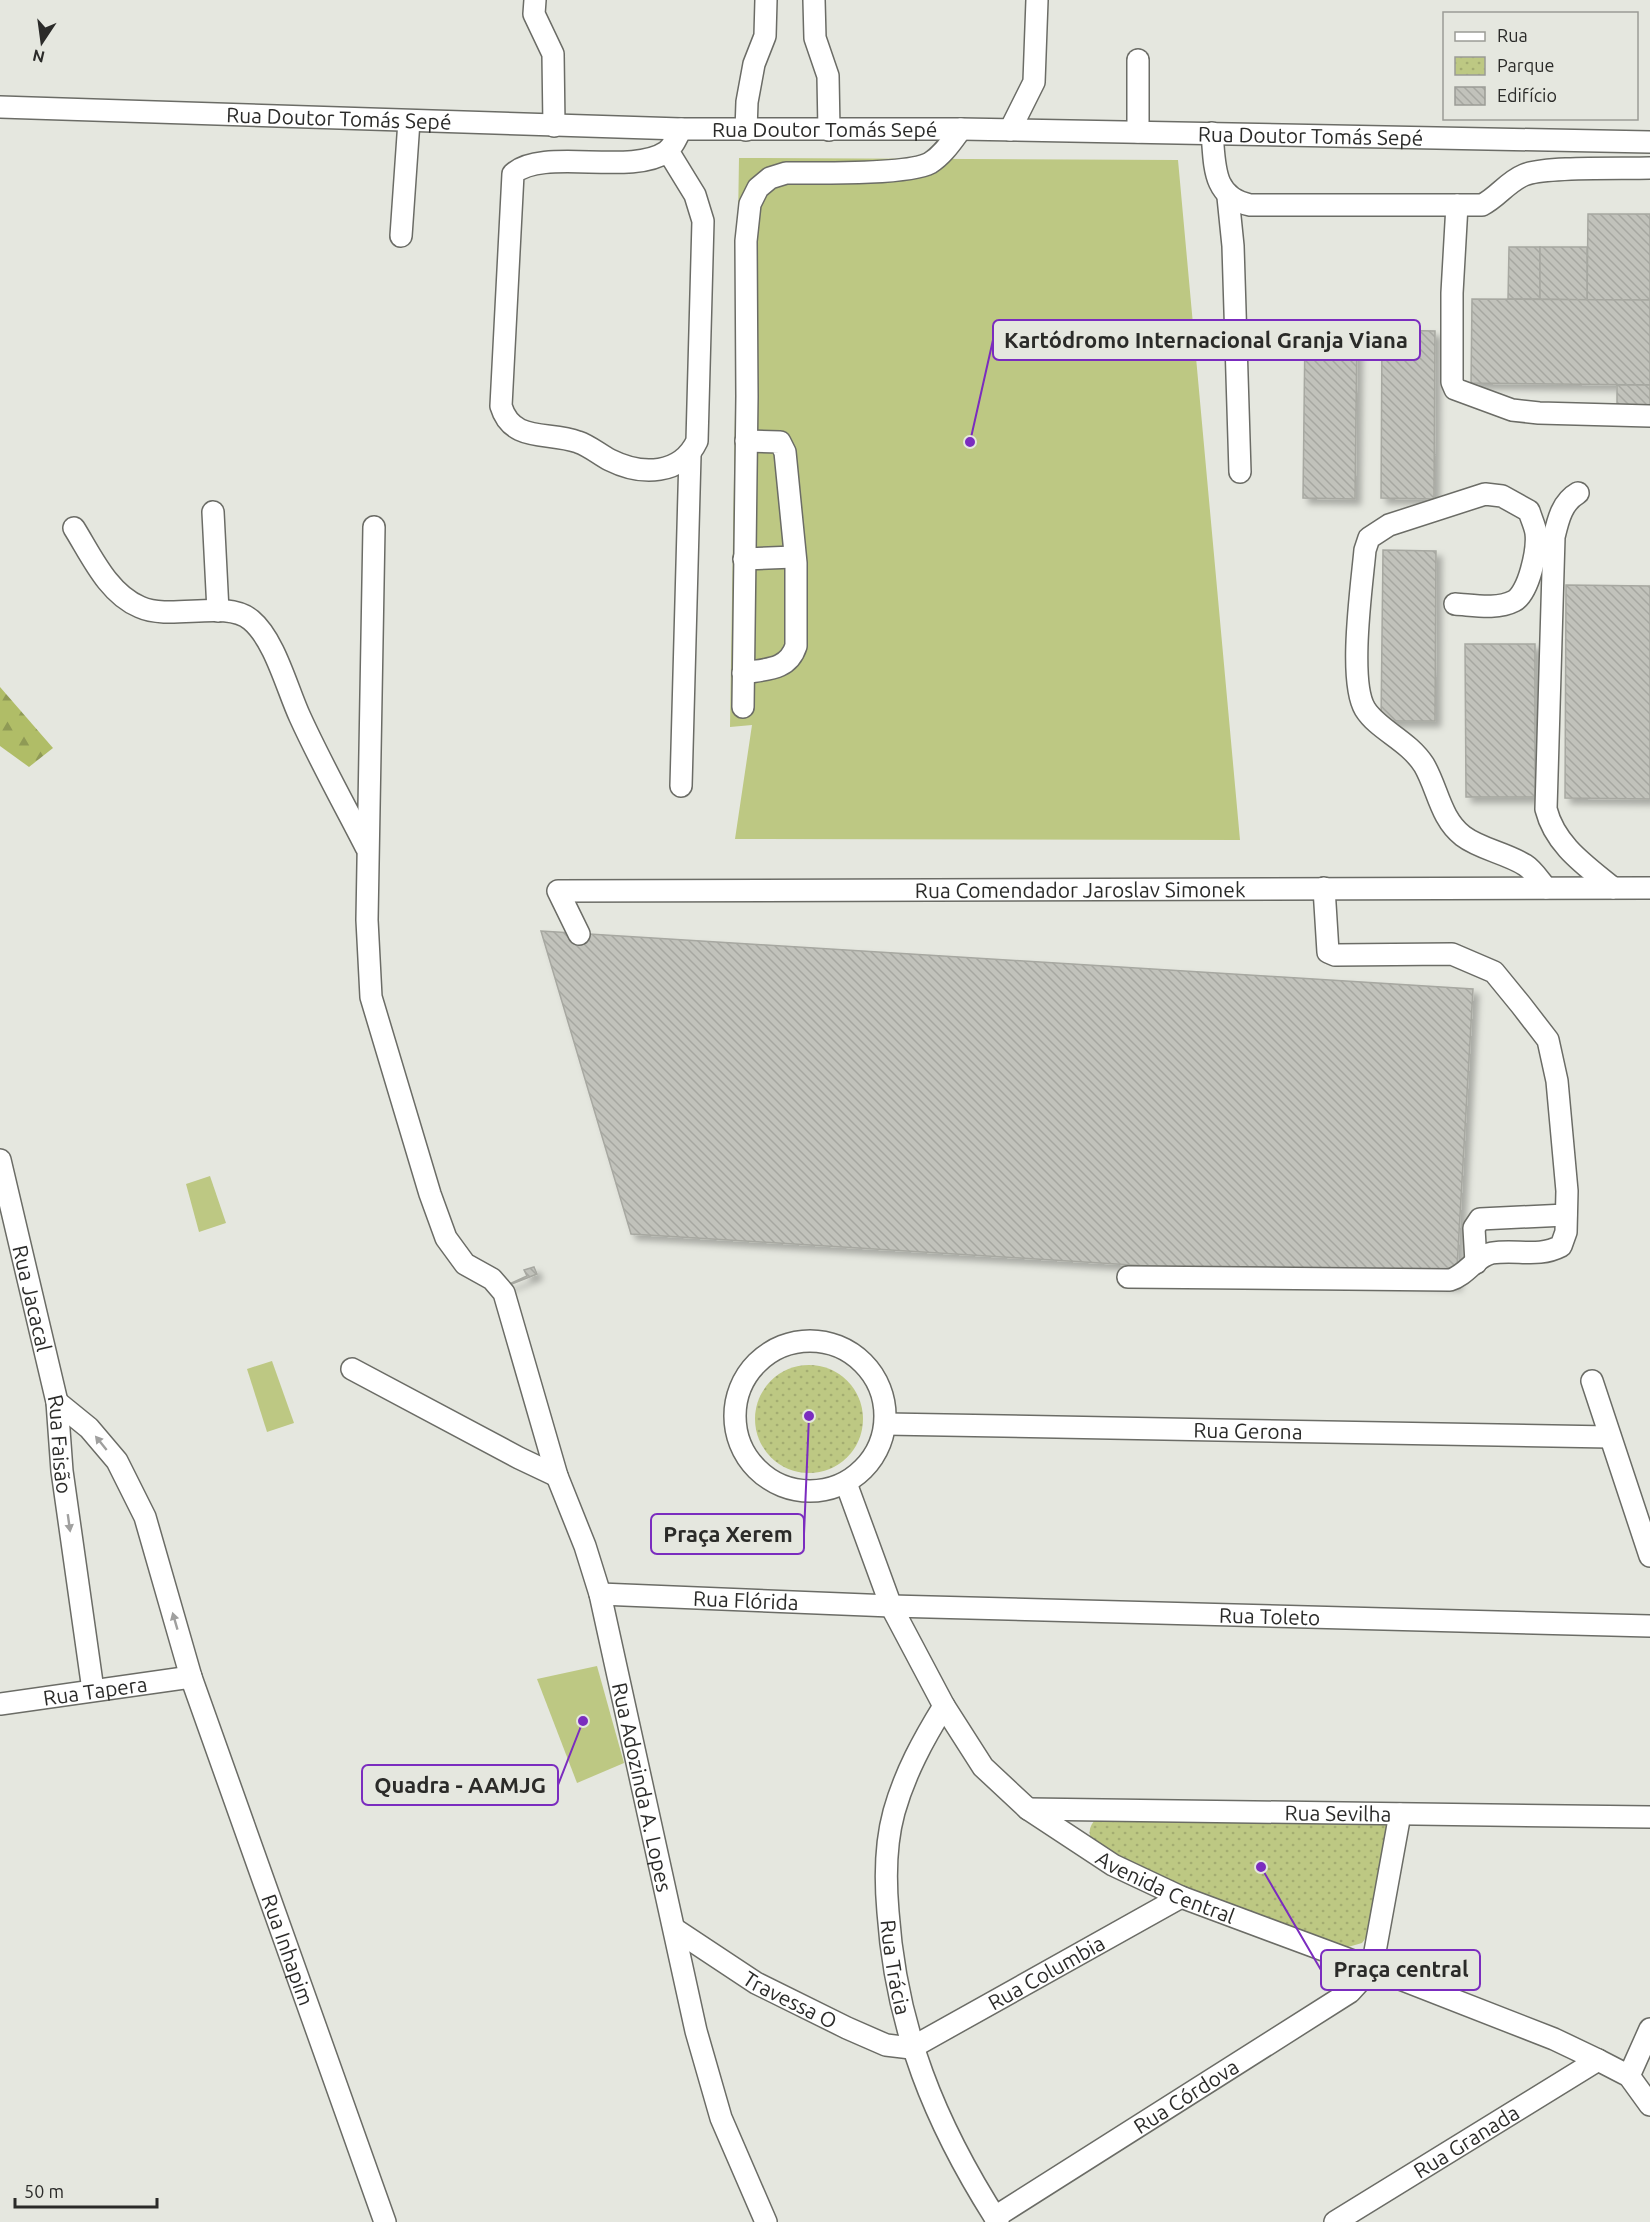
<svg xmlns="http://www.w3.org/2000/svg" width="1650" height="2222" font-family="Ubuntu,sans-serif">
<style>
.green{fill:#bdc883}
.forest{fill:url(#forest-firs)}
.park{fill:url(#park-dots)}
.building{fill:url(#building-back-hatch);stroke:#a7a8a1;stroke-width:1.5;filter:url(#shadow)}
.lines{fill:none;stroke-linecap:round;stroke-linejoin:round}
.minor-casing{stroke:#6b6c66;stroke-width:24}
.minor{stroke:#fff;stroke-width:21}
.oneway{fill:#a0a09f}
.labels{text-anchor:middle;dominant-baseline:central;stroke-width:4.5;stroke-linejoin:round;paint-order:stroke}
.street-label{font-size:21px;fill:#2b2b29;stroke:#e5e7df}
.leader{fill:none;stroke:#7b2cbf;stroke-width:2}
.callout-dot{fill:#7b2cbf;stroke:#e5e7df;stroke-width:2}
.callout{fill:#e5e7df;stroke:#7b2cbf;stroke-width:2}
.callout-label{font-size:22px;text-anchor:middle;font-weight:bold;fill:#2b2b29}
</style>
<defs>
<pattern id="forest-firs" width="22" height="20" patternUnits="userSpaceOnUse" patternTransform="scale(1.5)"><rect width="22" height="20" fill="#b0bd67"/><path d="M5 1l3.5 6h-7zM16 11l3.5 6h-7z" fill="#8f9a55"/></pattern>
<pattern id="park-dots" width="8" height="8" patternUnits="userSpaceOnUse" patternTransform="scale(1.5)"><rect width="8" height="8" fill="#bdc883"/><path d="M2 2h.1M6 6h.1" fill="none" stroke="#a3ac71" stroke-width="1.8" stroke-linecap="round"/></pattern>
<pattern id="building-back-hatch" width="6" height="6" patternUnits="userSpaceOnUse" patternTransform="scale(1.5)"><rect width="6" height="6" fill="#c1c2bb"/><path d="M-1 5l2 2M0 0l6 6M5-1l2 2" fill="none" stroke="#a6a7a1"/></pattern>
<filter id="shadow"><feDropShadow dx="5.5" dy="5.5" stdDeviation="3" flood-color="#0004"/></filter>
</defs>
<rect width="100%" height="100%" fill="#e5e7df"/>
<g class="green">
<polygon points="739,158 1178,160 1240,840 735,839 752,725 730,727"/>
<polygon points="210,1176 226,1223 199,1232 186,1184"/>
<polygon points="272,1361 294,1423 267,1432 247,1369"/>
<polygon points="597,1666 624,1763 577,1783 537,1679"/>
</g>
<polygon class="forest" points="0,687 53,748 29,767 0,746"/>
<g class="park">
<circle cx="809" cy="1419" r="54"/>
<path d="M1097,1818L1385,1824L1388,1828L1368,1935L1362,1943L1348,1947L1179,1887L1095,1845C1087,1836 1088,1826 1097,1818Z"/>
</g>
<g class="building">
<polygon points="1588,214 1650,214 1650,300 1587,300"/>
<polygon points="1509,247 1540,247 1540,299 1508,299"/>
<polygon points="1540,247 1587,247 1587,300 1540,299"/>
<polygon points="1472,299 1650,300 1650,385 1471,383"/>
<polygon points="1305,330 1357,331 1355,499 1303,498"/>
<polygon points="1382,330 1435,331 1434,499 1381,498"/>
<rect x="1617" y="385" width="33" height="22"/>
<polygon points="1383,550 1436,551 1435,721 1381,721"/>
<polygon points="1566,585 1650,586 1650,799 1565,798"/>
<polygon points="1465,644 1535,644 1535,797 1466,797"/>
<polygon points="541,931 1473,989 1456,1285 631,1234"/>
<polygon points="534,1267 537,1274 494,1291 527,1276 524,1270"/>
</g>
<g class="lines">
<defs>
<g id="minor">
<polyline points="535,0 534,14 553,54 554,126"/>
<polyline points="814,0 815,38 828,76 829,130"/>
<path id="s1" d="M0,107L681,129H961L1650,142"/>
<polyline points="746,130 747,102 754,64 765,36 766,0"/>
<polyline points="1010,130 1034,82 1037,0"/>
<polyline points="1138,132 1138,60"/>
<path d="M1212,133C1215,165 1212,197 1250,205H1482C1498,197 1507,182 1524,175C1545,166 1623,169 1650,168"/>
<path d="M668,151L695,195L703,221L697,441C681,475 642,476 610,460C600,455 590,446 578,442C548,431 512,443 501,406L513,174C541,147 631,176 666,152C673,147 677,137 681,129"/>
<polyline points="1228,197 1233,246 1240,472"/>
<polyline points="1457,205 1452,293 1452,382 1455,389 1512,410 1539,413 1650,416"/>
<polyline points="401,236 409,121"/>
<path d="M1578,493C1562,502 1558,520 1554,537L1546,809C1555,845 1585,865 1613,888"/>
<polyline points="213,512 218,611"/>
<path id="s2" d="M374,527L367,920L371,997L430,1194L446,1238L465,1264L492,1279L504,1293L557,1476L585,1546L600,1594L696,2031L721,2118L766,2222"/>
<path d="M74,528C91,555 108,594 140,607C170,621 226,599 251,620C275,640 287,689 300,717C320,761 344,804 366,847"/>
<polyline points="744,559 794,557"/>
<path d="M1455,604C1473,605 1497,610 1514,601C1529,593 1538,549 1536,533C1535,526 1531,518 1529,511L1502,496L1485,494L1389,525L1369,538L1365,550C1362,584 1348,681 1365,709C1378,730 1408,740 1424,765C1438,789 1440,818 1463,836C1480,849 1506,853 1525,865C1533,870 1540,881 1546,888"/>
<path d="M743,673C765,669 788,671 796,646V563L785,452L780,442L746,441"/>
<path d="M743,707L747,396L746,241L750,204L758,188L770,178L786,173C815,173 908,175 930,163C943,155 952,141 961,129"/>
<polyline points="681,786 690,455"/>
<path id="s3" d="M579,934L558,891L1650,888"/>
<path id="s4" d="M0,1160L57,1402L62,1471L93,1690"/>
<polyline points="1476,1263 1474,1228 1480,1219 1566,1215"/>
<path d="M1128,1277L1450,1280C1467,1275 1476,1256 1492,1253C1517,1249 1538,1258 1561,1246L1566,1232L1567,1191L1557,1081L1548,1040L1521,1005L1494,972L1452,954L1335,955L1328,952L1324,888"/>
<circle cx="810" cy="1416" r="75"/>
<polyline points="352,1369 519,1458 557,1476"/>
<polyline points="1592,1381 1650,1556"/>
<path id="s5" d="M57,1402L89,1428L117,1461L145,1517L191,1677L385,2222"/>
<path id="s6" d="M886,1424L1610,1437"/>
<path id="s7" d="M846,1483L891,1606L944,1706L983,1767L1028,1809L1113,1865L1181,1897L1372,1968L1554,2039L1598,2060L1629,2076L1650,2105"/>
<path id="s8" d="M600,1594L891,1606L1650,1626"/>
<path id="s9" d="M0,1704L191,1677"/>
<path id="s10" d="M944,1706C923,1740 905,1773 894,1812C885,1845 885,1878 888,1912C896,2028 935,2124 998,2222"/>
<path id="s11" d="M1028,1809L1650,1817"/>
<path id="s12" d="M676,1930L756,1983L847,2028L886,2045L911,2048L1181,1897"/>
<polyline points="1629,2076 1650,2029"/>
<path id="s13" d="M995,2217L1350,1992L1372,1968L1400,1814"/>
<path id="s14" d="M1335,2222L1598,2060"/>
</g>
</defs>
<use href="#minor" class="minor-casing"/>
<use href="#minor" class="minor"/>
</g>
<defs><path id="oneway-solid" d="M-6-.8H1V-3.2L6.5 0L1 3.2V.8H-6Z" transform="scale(1.5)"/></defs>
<g class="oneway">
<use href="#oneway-solid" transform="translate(101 1443) rotate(-129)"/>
<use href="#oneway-solid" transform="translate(69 1523) rotate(82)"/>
<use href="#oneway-solid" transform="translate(175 1621) rotate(-106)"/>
</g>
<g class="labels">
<g class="street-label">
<text stroke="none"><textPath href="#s1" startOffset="339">Rua Doutor Tomás Sepé</textPath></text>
<text stroke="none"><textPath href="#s1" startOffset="825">Rua Doutor Tomás Sepé</textPath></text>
<text stroke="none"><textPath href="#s1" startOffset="1311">Rua Doutor Tomás Sepé</textPath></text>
<text stroke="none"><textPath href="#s3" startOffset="570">Rua Comendador Jaroslav Simonek</textPath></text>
<text stroke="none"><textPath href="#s4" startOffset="142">Rua Jacacal</textPath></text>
<text stroke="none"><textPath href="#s6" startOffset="362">Rua Gerona</textPath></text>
<text stroke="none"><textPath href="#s4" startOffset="291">Rua Faisão</textPath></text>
<text stroke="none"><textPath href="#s8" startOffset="146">Rua Flórida</textPath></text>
<text stroke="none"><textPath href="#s8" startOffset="670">Rua Toleto</textPath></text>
<text stroke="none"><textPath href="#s9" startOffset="96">Rua Tapera</textPath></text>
<text stroke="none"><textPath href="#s2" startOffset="1318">Rua Adozinda A. Lopes</textPath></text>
<text stroke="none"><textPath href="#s11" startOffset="310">Rua Sevilha</textPath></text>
<text stroke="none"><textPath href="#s7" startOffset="537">Avenida Central</textPath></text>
<text stroke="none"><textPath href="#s5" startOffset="603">Rua Inhapim</textPath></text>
<text stroke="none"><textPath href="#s10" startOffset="274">Rua Trácia</textPath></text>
<text stroke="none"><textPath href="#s12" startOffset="420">Rua Columbia</textPath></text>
<text stroke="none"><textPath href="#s12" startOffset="134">Travessa O</textPath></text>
<text stroke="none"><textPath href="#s13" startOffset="226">Rua Córdova</textPath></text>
<text stroke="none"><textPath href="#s14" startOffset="154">Rua Granada</textPath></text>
</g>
</g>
<path class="leader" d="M970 442L993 340M809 1416L804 1534M583 1721L558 1785M1261 1867L1321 1970"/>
<g class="callout-dot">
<circle cx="970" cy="442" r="6"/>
<circle cx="809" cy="1416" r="6"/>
<circle cx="583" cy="1721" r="6"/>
<circle cx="1261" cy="1867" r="6"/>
</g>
<g class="callout">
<rect x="993" y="320" width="427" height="40" rx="6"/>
<rect x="651" y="1514" width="153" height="40" rx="6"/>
<rect x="362" y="1765" width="196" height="40" rx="6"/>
<rect x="1321" y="1950" width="159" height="40" rx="6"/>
</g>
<g class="callout-label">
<text x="1206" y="348">Kartódromo Internacional Granja Viana</text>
<text x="728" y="1542">Praça Xerem</text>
<text x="460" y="1793">Quadra - AAMJG</text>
<text x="1401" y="1977">Praça central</text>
</g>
<rect x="1443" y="12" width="195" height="108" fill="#e5e7df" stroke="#9b9c96" stroke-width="1.5"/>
<rect x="1455" y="32" width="30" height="9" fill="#ffffff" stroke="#9b9c96" stroke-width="1.5"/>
<text x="1497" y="42" font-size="18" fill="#2b2b29">Rua</text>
<rect x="1455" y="57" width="30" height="18" fill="url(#park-dots)" stroke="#9b9c96" stroke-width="1.5"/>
<text x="1497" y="72" font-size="18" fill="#2b2b29">Parque</text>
<rect x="1455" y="87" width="30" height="18" fill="url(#building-back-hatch)" stroke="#9b9c96" stroke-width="1.5"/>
<text x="1497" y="102" font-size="18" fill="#2b2b29">Edifício</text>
<g transform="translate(42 42) rotate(193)" stroke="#e5e7df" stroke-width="4.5" paint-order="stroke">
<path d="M0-4.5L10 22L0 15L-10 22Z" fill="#2b2b29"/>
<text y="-9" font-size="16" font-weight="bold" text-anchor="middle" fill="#2b2b29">N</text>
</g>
<path d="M15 2198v9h142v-9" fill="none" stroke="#2b2b29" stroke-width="3"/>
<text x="24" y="2198" font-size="18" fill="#2b2b29" stroke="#e5e7df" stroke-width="4.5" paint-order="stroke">50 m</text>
</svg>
